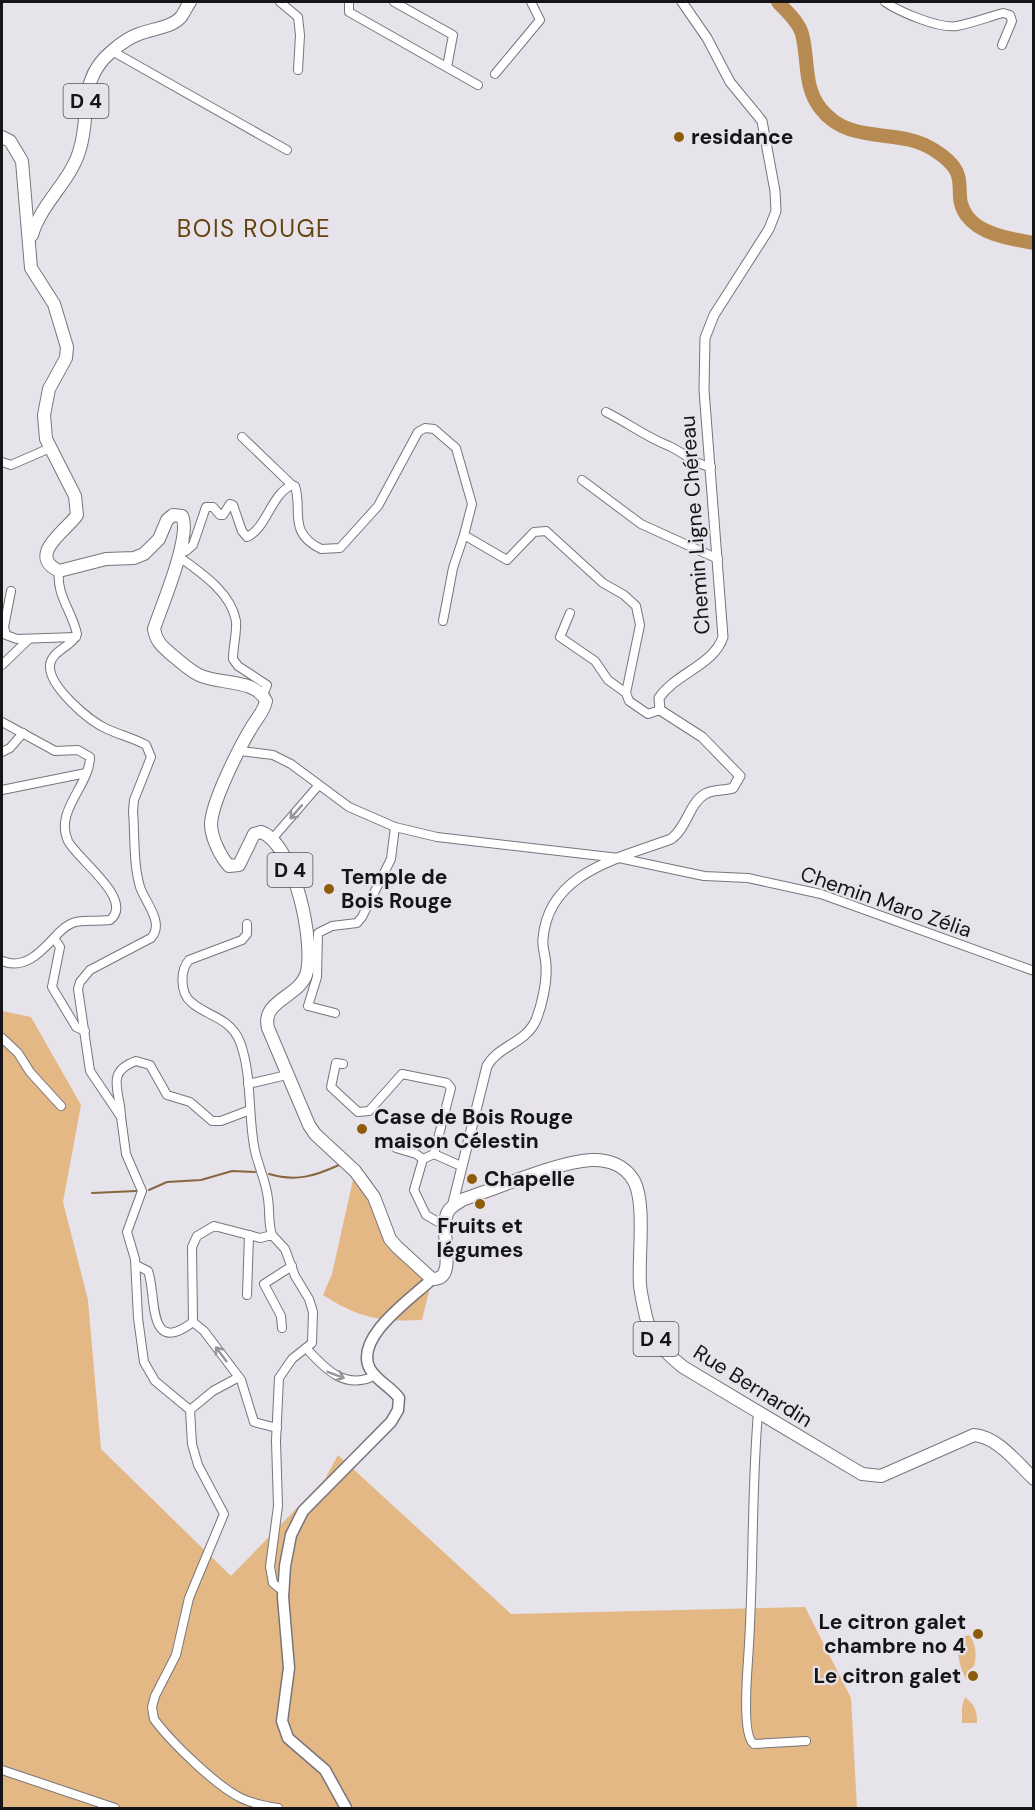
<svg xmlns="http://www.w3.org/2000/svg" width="1035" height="1810" font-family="'DM Sans',sans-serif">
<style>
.green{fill:#e3b885}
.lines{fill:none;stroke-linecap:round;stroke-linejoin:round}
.stream{stroke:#866740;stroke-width:2}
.river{stroke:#b78a51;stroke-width:14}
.minor-casing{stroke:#78747c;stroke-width:10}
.tertiary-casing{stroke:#78747c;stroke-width:11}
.secondary-casing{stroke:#78747c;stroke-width:13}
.primary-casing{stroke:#78747c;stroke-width:14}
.minor{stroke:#fff;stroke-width:8}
.tertiary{stroke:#fff;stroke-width:9}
.secondary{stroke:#fff;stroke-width:10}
.primary{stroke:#fff;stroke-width:12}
.oneway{stroke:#969597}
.poi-dot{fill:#8e5c09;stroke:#e7e3eb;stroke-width:2}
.labels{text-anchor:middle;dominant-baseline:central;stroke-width:4.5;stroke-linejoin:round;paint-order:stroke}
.shield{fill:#e7e3eb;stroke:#545257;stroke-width:1.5}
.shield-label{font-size:20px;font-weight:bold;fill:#151417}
.poi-label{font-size:21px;font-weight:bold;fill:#151417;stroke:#e7e3eb;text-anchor:start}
.street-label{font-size:21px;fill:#151417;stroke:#e7e3eb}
.quarter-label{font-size:24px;letter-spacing:1.5px;fill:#65430f;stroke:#e7e3eb}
</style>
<rect width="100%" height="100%" fill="#e7e3eb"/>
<g class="green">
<polygon points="2,1011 31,1017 81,1105 63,1202 88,1300 101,1449 231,1576 325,1479 338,1455 511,1614 805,1607 851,1698 857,1808 2,1808"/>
<path d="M355,1171L390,1239L432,1279L422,1320C380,1322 359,1318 323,1295L332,1274Z"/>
<path d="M969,1635C976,1643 977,1655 974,1666L967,1672V1680C960,1670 955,1649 961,1637Z"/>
<path d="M965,1697C975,1705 977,1711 977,1723H962V1707Z"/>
</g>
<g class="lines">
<g class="stream">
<path d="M269,1174C296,1182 315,1176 339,1165"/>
<polyline points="366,1176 378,1193"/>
<polyline points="149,1190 167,1182 201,1180 232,1171 255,1172"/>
<polyline points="92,1193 136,1191"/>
</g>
<path class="river" d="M778,2C786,11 799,22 802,34C809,60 803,87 821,109C851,147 898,126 934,150C976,176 949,191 967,216C981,235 1012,239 1034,243"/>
<defs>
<g id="minor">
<polyline points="280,2 298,17 300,35 298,70"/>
<polyline points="349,2 349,12 478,85"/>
<polyline points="394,2 453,35 447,67"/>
<path d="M885,2C900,12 939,29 957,26C973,23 988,17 1003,13L1010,15L1012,21L1002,45"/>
<polyline points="112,51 287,150"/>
<polyline points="495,74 540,20 531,2"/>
<path d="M606,412C628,423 646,437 669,446C683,452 695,465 711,467"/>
<polyline points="242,437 292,485"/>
<polyline points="2,462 11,465 50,448"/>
<polyline points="582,480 641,524 718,559"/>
<path d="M180,550L186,551L193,545L206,507H213L220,515H223L230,504L233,505L242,531L247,537C267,528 271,494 292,485L295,486C303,511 287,532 321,549L340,548L378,506L418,432L425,428L434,429L456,448L472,504L464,535L507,560L534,532L546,531L603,583L624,595L636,606L640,625L626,693L629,701L648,714L660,710"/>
<path d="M178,556C200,572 231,592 236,621C237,633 233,646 233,659L238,666L267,685L263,695"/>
<path d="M59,571C56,595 72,611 77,634C72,647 52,650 50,665C48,686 89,721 107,729C120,735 134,738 146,745L151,757L134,800L133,811C135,836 133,863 140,887C145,902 165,923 151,938L90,970L80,982L78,989L90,1071L121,1117L126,1154L142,1191L127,1232L135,1259L138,1318L144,1362L155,1381L190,1410L192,1444L198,1465L224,1514L189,1598L176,1655L155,1696L152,1707L154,1719C170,1741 216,1786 241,1798C253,1804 265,1806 278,1808"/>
<polyline points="11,591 4,627 6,635 17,639 76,637"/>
<polyline points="570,613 560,637 595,661 608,680 626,693"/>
<polyline points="443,621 453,568 464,535"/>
<polyline points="2,665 29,639"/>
<path d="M2,722L55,751L78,750L90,757C90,785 54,811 68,841C78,860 135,900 110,920C84,923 74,914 54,938L60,947L52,987L76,1027L85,1031"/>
<polyline points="241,751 273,755 291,764 349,807 395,827 437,837 619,858 704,876 748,878 821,894 1034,971"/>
<polyline points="2,752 10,748 23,733"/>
<polyline points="2,790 86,773"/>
<polyline points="273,838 318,786"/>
<path d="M247,924V934L242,940L189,960C180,970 180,993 191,1002C206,1016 230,1017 240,1042C252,1074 248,1112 254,1146C257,1164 266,1180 268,1199C270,1211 268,1223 272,1235"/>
<path d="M2,961C24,970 40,953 54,938"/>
<polyline points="335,1013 308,1006 317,977 318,933 332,926 357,923 362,917 391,859 395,827"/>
<polyline points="2,1038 18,1053 30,1072 61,1106"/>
<polyline points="343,1064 336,1063 331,1087 358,1112 369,1111 402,1074 447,1083 451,1088 434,1154 461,1166"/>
<polyline points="248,1084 287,1075"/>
<path d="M121,1117C121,1093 104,1072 136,1061L150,1065L167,1095L190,1102L212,1121H221L250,1110"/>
<polyline points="396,1148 416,1154 423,1159"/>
<polyline points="434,1154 423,1159 414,1190 426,1215 445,1226"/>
<path d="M136,1265L148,1271C157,1294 146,1358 193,1322L192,1247L197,1236L214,1226L260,1238L272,1235L285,1249L295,1276L309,1299L313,1312L312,1343L292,1359L279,1378L276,1441L278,1506L270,1567L273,1583L284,1592"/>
<polyline points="247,1295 249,1235"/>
<polyline points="193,1322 204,1331 241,1380 254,1422 277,1428"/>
<polyline points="282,1328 281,1316 264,1284 292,1266"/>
<path d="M307,1349C325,1369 345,1390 374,1376"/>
<polyline points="190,1410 213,1391 239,1377"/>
<path d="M758,1413C751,1495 754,1578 748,1660C747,1675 742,1737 754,1744L806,1741"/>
<polyline points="2,1770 115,1808"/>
</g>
<path id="tertiary" d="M452,1207L487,1066C499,1045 526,1043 536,1020C542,1005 547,982 546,966C546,957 542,948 543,939C548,872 620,858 671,839C687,828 689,803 705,794C714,789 724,791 733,788L740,776L702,737L660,710L659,698C676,673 714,665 723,637L704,390L705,338L714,315L769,229L776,211L775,191L762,121L730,82L707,38L682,2"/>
<path id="secondary" d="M346,1808L325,1770L288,1738L282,1721L289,1668L283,1597L285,1566L291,1535L303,1511L391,1422L398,1410L399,1398C391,1387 377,1381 370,1369C353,1338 412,1298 432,1279"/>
<g id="primary">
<path d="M2,137L10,141L22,161L31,268L54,304L67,347L66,358L49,389L44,415L46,439L75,496L77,515C67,530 26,555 59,571L106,559L134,558L144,554L159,539L167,520L173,515L182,516C192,536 161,607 154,629C156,642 163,647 172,655C181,662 189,670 199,675C219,685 255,678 266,701C264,711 258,717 253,725C240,746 212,801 211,824C211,837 220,856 229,866L239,865L254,834L261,832C294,843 316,945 306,975C298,997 261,1001 268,1028L309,1125L315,1134L355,1171L374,1197L390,1239L397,1247L432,1279C461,1280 436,1228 449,1210C452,1206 459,1202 464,1199C498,1188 557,1162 591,1160C608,1159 625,1165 634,1181C646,1203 638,1258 640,1285C641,1296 644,1307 646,1317C652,1340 666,1353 683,1367L862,1474L881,1476L974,1435C998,1437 1017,1463 1034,1479"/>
<path d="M32,235C41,204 70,181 79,152C92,114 76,81 112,51C119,45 130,37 139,34C151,29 171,28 181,17C184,13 187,6 190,2"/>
</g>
</defs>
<use href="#minor" class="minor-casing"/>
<use href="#tertiary" class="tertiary-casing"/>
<use href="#secondary" class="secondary-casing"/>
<use href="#primary" class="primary-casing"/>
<use href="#minor" class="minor"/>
<use href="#tertiary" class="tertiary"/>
<use href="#secondary" class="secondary"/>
<use href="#primary" class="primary"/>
</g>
<defs><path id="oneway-shaft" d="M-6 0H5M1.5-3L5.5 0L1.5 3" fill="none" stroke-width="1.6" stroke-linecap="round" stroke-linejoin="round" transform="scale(1.5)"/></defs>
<g class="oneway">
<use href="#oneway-shaft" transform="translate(296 812) rotate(131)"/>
<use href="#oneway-shaft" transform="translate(221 1354) rotate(-127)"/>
<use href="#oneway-shaft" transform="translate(336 1375) rotate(21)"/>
</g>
<g class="poi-dot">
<circle cx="679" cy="137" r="6"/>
<circle cx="329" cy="889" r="6"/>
<circle cx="362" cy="1129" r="6"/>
<circle cx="472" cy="1179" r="6"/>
<circle cx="480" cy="1204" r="6"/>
<circle cx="978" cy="1634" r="6"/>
<circle cx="973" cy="1676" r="6"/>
</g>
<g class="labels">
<g class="shield">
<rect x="63.5" y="84" width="45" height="34" rx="4.5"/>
<rect x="267.5" y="853" width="45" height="34" rx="4.5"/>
<rect x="633.5" y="1322" width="45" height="34" rx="4.5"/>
</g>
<g class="shield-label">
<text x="86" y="101">D 4</text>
<text x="290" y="870">D 4</text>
<text x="656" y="1339">D 4</text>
</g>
<g class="poi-label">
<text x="691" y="137">residance</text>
<text x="341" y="877">Temple de<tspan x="341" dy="24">Bois Rouge</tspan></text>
<text x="374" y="1117">Case de Bois Rouge<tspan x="374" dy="24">maison Célestin</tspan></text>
<text x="484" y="1179">Chapelle</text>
<text x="480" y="1226" text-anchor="middle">Fruits et<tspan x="480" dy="24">légumes</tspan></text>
<text x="966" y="1622" text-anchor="end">Le citron galet<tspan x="966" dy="24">chambre no 4</tspan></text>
<text x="961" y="1676" text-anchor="end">Le citron galet</text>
</g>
<g class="street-label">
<text transform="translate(695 525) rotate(-94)">Chemin Ligne Chéreau</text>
<text transform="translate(886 902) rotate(19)">Chemin Maro Zélia</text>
<text transform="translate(753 1386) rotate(32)">Rue Bernardin</text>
</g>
<g class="quarter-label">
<text x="254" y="228">BOIS ROUGE</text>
</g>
</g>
<rect width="1035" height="1810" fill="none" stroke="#151417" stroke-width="6"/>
</svg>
